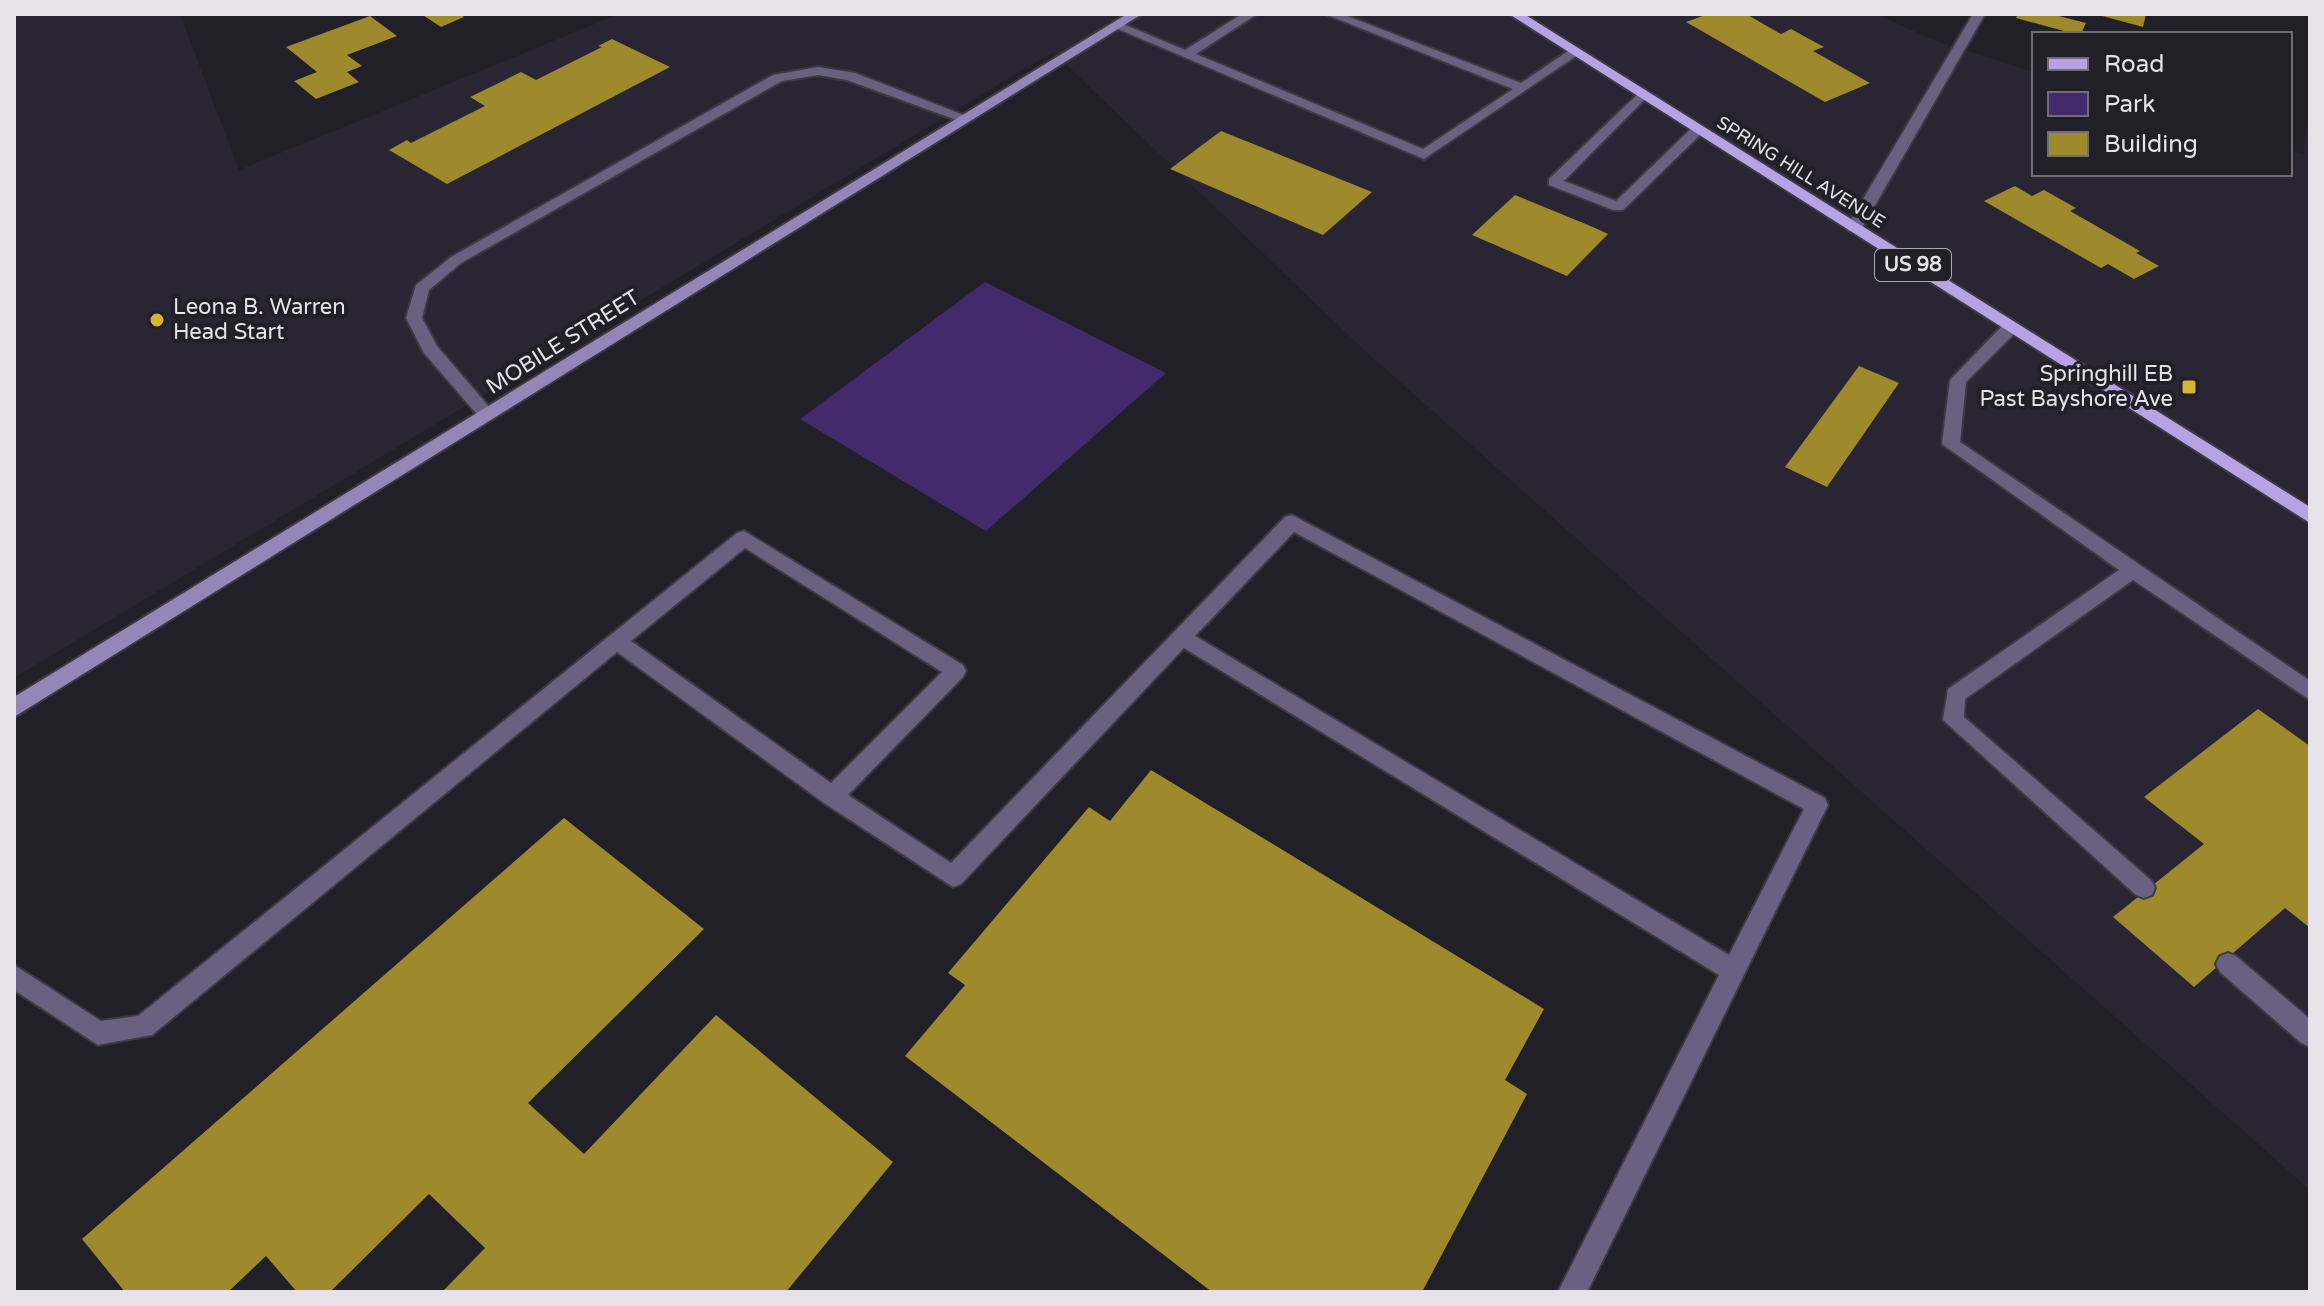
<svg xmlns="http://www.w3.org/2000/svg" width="2324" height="1306" font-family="'Varela Round',sans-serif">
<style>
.built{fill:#292533}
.green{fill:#432a6d}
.building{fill:#9e892c}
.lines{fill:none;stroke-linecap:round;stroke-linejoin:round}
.lane-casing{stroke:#3c3a42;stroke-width:4}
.street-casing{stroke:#3c3a42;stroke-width:4}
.secondary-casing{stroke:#3c3a42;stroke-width:4}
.primary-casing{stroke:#3c3a42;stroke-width:4}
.lane{fill:#6a6181;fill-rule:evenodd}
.street{fill:#6a6181;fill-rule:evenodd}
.secondary{fill:#9586b9;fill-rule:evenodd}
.primary{fill:#b6a2e4;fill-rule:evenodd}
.poi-dot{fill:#d3b635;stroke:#211f27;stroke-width:3}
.labels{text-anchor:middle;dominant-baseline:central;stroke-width:8;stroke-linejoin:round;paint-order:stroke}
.far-street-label{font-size:18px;fill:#e5e3e9;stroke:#211f27}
.shield{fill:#211f27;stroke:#aaa8af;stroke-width:2}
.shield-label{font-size:20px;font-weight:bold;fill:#e5e3e9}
.poi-label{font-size:22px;fill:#e5e3e9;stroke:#211f27;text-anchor:start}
.street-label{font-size:22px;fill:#e5e3e9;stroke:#211f27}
</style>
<rect width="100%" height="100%" fill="#211f27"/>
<polygon class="built" points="14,14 180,14 239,170 619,14 1876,14 1936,41 2034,72 2034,174 2290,174 2290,150 2303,154 2310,104 2310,1190 1364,350 1053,52 14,678"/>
<polygon class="green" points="985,282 1166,373 986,531 800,419"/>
<g class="building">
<polygon points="421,14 459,14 464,17 441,27"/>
<polygon points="1708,14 1746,14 1781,34 1791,29 1824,47 1813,51 1870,83 1825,102 1686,22"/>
<polygon points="2018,14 2051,14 2086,23 2081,34 2075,34 2016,18"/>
<polygon points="2095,14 2146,14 2143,27"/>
<polygon points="370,16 397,36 347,55 362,66 347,72 359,82 316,99 294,81 317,72 286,47"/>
<polygon points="612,39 670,67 447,184 389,150 407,140 411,143 485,106 470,97 521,72 536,80 602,47 598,46"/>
<polygon points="1221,131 1372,192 1323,235 1170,169"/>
<polygon points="2015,186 2032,196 2044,190 2076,208 2070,211 2140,251 2136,253 2159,266 2134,279 2108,264 2101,268 1984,201"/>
<polygon points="1515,195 1593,227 1608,234 1567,276 1472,235"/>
<polygon points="1859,366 1899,383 1827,487 1785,467"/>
<polygon points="2258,709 2310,746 2310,928 2285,908 2194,987 2113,917 2204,844 2144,797"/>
<polygon points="1151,770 1544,1009 1505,1080 1527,1094 1422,1292 1212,1292 905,1056 965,985 948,973 1089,807 1110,821"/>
<polygon points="564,818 704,929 528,1103 584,1154 716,1015 893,1162 786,1292 442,1292 485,1248 429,1194 330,1292 297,1292 266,1256 228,1292 125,1292 82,1239"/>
</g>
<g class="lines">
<defs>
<g id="lane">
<polygon points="1242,14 1257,14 1196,54 1423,149 1513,89 1325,14 1342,14 1521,83 1571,49 1582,52 1424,159 1111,26 1121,23 1185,50"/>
<polygon points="818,67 855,73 974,119 962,122 847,80 818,75 782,81 461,263 429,290 422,318 437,346 496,415 493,419 481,419 424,353 406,318 416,285 451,257 773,75"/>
<polygon points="1642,90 1647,91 1647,97 1564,181 1616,201 1693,127 1705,130 1623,210 1613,210 1549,185 1549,179"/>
<polygon points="2011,322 2019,327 2017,331 1966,382 1960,442 2310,681 2310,700 2133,580 1965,699 1964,717 2152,881 2155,888 2152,895 2144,898 2136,895 1943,720 1948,689 2119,570 1942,444 1950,380 2005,323"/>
<path d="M1292,515L1825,798L1828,805L1587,1292H1558L1719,975L1184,648L961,884L953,887L824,803L617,652L152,1035L98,1045L14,990V965L101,1021L138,1016L737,533L744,531L963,665L966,671L963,677L848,795L951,863L1285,517ZM1294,532L1804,809L1729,955L1195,636ZM745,548L942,672L831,783L631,641Z"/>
<polygon points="2228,953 2236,956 2310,1019 2310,1047 2301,1043 2220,972 2216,964 2220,956"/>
</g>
<polygon id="street" points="1973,14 1985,14 1862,228 1859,231 1849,231 1846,228"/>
<polygon id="secondary" points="1127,14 1142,14 14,717 14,697"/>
<polygon id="primary" points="1509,14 1524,14 2310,507 2310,523"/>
</defs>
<use href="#lane" class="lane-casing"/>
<use href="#street" class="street-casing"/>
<use href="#secondary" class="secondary-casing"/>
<use href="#primary" class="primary-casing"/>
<use href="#lane" class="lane"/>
<use href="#street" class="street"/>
<use href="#secondary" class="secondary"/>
<use href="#primary" class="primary"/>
</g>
<g class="poi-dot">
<circle cx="157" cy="320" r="8"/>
<rect x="2181" y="379" width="16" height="16" rx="4"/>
</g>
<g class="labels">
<g class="far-street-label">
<text transform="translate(1801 172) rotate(32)">SPRING HILL AVENUE</text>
</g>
<rect class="shield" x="1875" y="249" width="76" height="32" rx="6"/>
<g class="shield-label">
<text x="1913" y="265">US 98</text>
</g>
<g class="poi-label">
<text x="173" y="307">Leona B. Warren<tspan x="173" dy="25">Head Start</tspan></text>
<text x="2173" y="374" text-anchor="end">Springhill EB<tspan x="2173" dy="25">Past Bayshore Ave</tspan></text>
</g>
<g class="street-label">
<text transform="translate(563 342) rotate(-32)">MOBILE STREET</text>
</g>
</g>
<rect width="2324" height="1306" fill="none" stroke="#e5e3e9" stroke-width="32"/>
<rect x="2032" y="32" width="260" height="144" fill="#211f27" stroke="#6f6d75" stroke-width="2"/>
<rect x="2048" y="58" width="40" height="12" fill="#b6a2e4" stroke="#6f6d75" stroke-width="2"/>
<text x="2104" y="72" font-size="24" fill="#e5e3e9">Road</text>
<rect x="2048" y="92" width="40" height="24" fill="#432a6d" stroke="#6f6d75" stroke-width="2"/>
<text x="2104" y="112" font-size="24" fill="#e5e3e9">Park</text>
<rect x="2048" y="132" width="40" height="24" fill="#9e892c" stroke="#6f6d75" stroke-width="2"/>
<text x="2104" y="152" font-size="24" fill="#e5e3e9">Building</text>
</svg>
